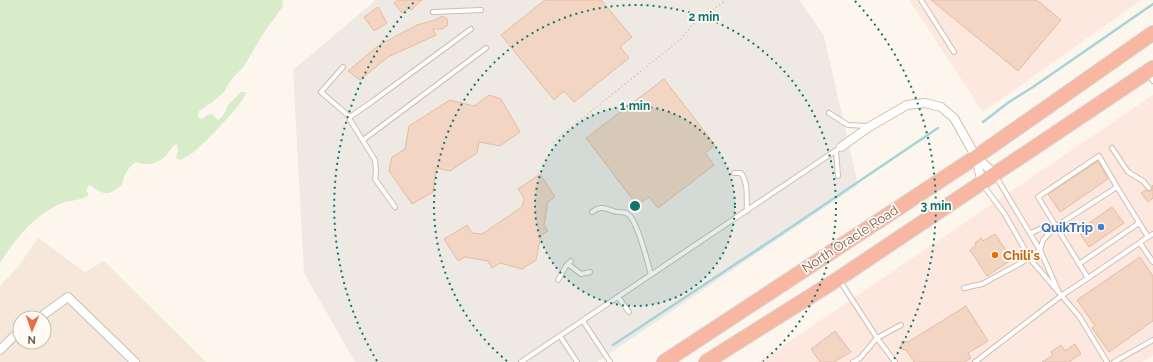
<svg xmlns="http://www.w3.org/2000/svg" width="1153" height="362" font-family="Raleway,sans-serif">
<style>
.residential{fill:#f5e8da;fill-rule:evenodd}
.commercial{fill:#fde8e0}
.industrial{fill:#efe9e4}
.green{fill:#d8ecc9}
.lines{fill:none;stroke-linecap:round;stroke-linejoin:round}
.stream{stroke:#a5d3da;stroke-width:2.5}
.building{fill:#f3d5c3;stroke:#e6bba3}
.lane-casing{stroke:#d1beb0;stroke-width:6}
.street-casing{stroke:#d1beb0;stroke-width:10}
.highway-casing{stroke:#dad1cd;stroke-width:16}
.path{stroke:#d9b8a5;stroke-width:1.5;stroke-dasharray:1 3;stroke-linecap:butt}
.lane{stroke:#fff;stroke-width:4}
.street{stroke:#fff;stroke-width:8}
.highway{stroke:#f7b7a3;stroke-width:14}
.ring{fill:none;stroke:#0f766e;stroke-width:2;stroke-dasharray:2 4}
.shop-dot{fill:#3f7fe0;stroke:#fffaf3;stroke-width:1.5}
.food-dot{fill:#e8710a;stroke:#fffaf3;stroke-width:1.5}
.labels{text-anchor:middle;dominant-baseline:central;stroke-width:3.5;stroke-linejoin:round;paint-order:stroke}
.shop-label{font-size:13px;font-weight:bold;fill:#366cbe;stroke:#fffaf3;text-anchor:end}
.street-label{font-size:13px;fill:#7a5c4d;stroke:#fffaf3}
.food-label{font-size:13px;font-weight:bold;fill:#c56008;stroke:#fffaf3;text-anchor:start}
.centre{fill:#0f766e;stroke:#fffaf3;stroke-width:2}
.ring-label{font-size:12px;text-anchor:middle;font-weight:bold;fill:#0f766e;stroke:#fffaf3;stroke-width:3.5;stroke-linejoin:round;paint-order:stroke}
</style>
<rect width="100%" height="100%" fill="#fdf6ec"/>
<path class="residential" d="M38,238L85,272L104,261L206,362H0V286L18,267ZM20,318H44V342H20Z"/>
<g class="commercial">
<polygon points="909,0 1141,0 983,112"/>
<polygon points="1153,95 1153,355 1143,362 759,362"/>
</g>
<polygon class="industrial" points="376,0 799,0 824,36 858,185 597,362 355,362 304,273 293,70"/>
<path class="green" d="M0,0H282L283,6L263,34L244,66L230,81L224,92L211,103L199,111L198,118L202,119L207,115L212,114L218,120L223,116L228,105L241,92H246C245,103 204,143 194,152C190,155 185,157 180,160L176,158L178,150L177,144C172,146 171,149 168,153C160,164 148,166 136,162C127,169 124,174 122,185C106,197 106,195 89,185L86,190L89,195C80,201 69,200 60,204C33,216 15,239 0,263Z"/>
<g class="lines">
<g class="stream">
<polyline points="983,122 1009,102 1033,87 1153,4"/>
<polyline points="613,345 781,234 938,128"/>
</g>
</g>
<g class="building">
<polygon points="398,0 422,0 411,10 409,8 402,13 394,3"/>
<polygon points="545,0 601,0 632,37 620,47 629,58 574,102 564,91 554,100 501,35"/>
<polygon points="931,0 1037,0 1061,20 1018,71"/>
<polygon points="378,7 387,23 374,31 364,17"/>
<polygon points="442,16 447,19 448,25 443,29 433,29 436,35 388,57 360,80 348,71 379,45 417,25 435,20"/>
<polygon points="664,79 715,145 705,153 714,165 658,208 649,197 637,205 586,138"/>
<polygon points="489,95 501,99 520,132 500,146 479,142 477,153 450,171 436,168 433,192 412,204 389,171 392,157 405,149 409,126 450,100 474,106"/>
<polygon points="1098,161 1108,179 1060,212 1048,194"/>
<polygon points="540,174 555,197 548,202 544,225 548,231 541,235 536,260 522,269 500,263 492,268 488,261 465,257 458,261 444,239 467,225 472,233 482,234 522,207 524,198 518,189"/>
<polygon points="1153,185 1153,198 1148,202 1141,193 1146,190 1148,191 1151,191 1152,189 1152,186"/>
<polygon points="1112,207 1124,223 1089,247 1078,231"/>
<polygon points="995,234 1008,253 1013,250 1017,256 987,276 970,250 976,245 975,243 981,238 983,241"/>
<polygon points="1140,257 1153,276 1153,321 1109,352 1092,328 1095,326 1077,300"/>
<polygon points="966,306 988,341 968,353 971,358 964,362 914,362 906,350 901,349 902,341 908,342"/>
<polygon points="835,331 851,352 834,362 820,362 811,349"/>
<polygon points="1075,344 1081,354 1069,362 1042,362 1053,355 1051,352 1061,345 1065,351"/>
</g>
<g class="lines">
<defs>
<g id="lane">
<polyline points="921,0 954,52"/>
<polyline points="433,12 481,10"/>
<polyline points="343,67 321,92 350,117"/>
<polyline points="1148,73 1153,81"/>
<polyline points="829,113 848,125 867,126"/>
<polyline points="363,140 486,48"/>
<polyline points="1112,148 1128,172 1143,181 1149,188"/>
<polyline points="836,151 838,176"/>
<path d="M734,173H741C749,184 746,198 747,211"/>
<polyline points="995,175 1040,250 1058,290"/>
<polyline points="983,185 1004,213 1031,260 1079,316 1107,362"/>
<polyline points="395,207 375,179 376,171 375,160 350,120 350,117 373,101 471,29"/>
<path d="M592,212C600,206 605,208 613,211C617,213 623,211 628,214C637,221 648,263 651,275"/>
<polyline points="1031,233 1044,227 1055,227"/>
<polyline points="1148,237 1153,234"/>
<polyline points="1140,243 1153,262"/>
<polyline points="568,264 581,274 590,272"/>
<polyline points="1079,264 1139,223"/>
<polyline points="558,280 566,266 571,261"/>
<polyline points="840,281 877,338 895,362"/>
<polyline points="964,288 982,284 1021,263 1040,250 1043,240 1055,227 1117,187 1148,237 1088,278"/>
<polyline points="618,297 629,312"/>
<polyline points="583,321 610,362"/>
<polyline points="560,336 577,362"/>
<polyline points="521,362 841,147"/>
<polyline points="853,362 860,358 877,338 901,325"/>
<polyline points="975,362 1061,296 1088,278 1038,197 1099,156 1117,187"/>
<polyline points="1114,362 1153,340"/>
</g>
<g id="street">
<polyline points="841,147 869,127 907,105 925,103 941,107 954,118 976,157 995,174"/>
<polyline points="976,157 982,183"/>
<polyline points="39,318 68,297 135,362"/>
<polyline points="0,350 12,338 20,332"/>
</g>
<g id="highway">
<polyline points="664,362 976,157 1153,33"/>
<polyline points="706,362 838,279 1153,68"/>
</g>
</defs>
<use href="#lane" class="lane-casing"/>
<use href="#street" class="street-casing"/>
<use href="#highway" class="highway-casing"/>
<polyline class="path" points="553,142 681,39 692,25 726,0"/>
<use href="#lane" class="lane"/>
<use href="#street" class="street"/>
<use href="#highway" class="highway"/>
</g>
<circle cx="635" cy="206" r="100" fill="#0f766e" fill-opacity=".12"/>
<g class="ring">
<circle cx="635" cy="206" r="100"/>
<path d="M507 361A201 201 0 1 1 763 361"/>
<path d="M377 361A301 301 0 0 1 415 1M855 1A301 301 0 0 1 893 361"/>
</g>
<circle class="shop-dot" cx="1101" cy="227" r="4"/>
<circle class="food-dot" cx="995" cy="255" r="4"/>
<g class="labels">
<g class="shop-label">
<text x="1093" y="227">QuikTrip</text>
</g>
<g class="street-label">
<text transform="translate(850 239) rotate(-33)">North Oracle Road</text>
</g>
<g class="food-label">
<text x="1003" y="255">Chili's</text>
</g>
</g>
<circle cx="635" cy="206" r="6" class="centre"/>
<g class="ring-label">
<text x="704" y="21">2 min</text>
<text x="635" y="110">1 min</text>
<text x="936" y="210">3 min</text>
</g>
<g transform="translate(32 330) rotate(182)"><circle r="19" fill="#fffaf3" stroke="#cabbb1"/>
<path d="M0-3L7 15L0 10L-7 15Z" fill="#e76f51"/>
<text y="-6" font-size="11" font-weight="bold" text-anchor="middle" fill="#7a5c4d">N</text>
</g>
</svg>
